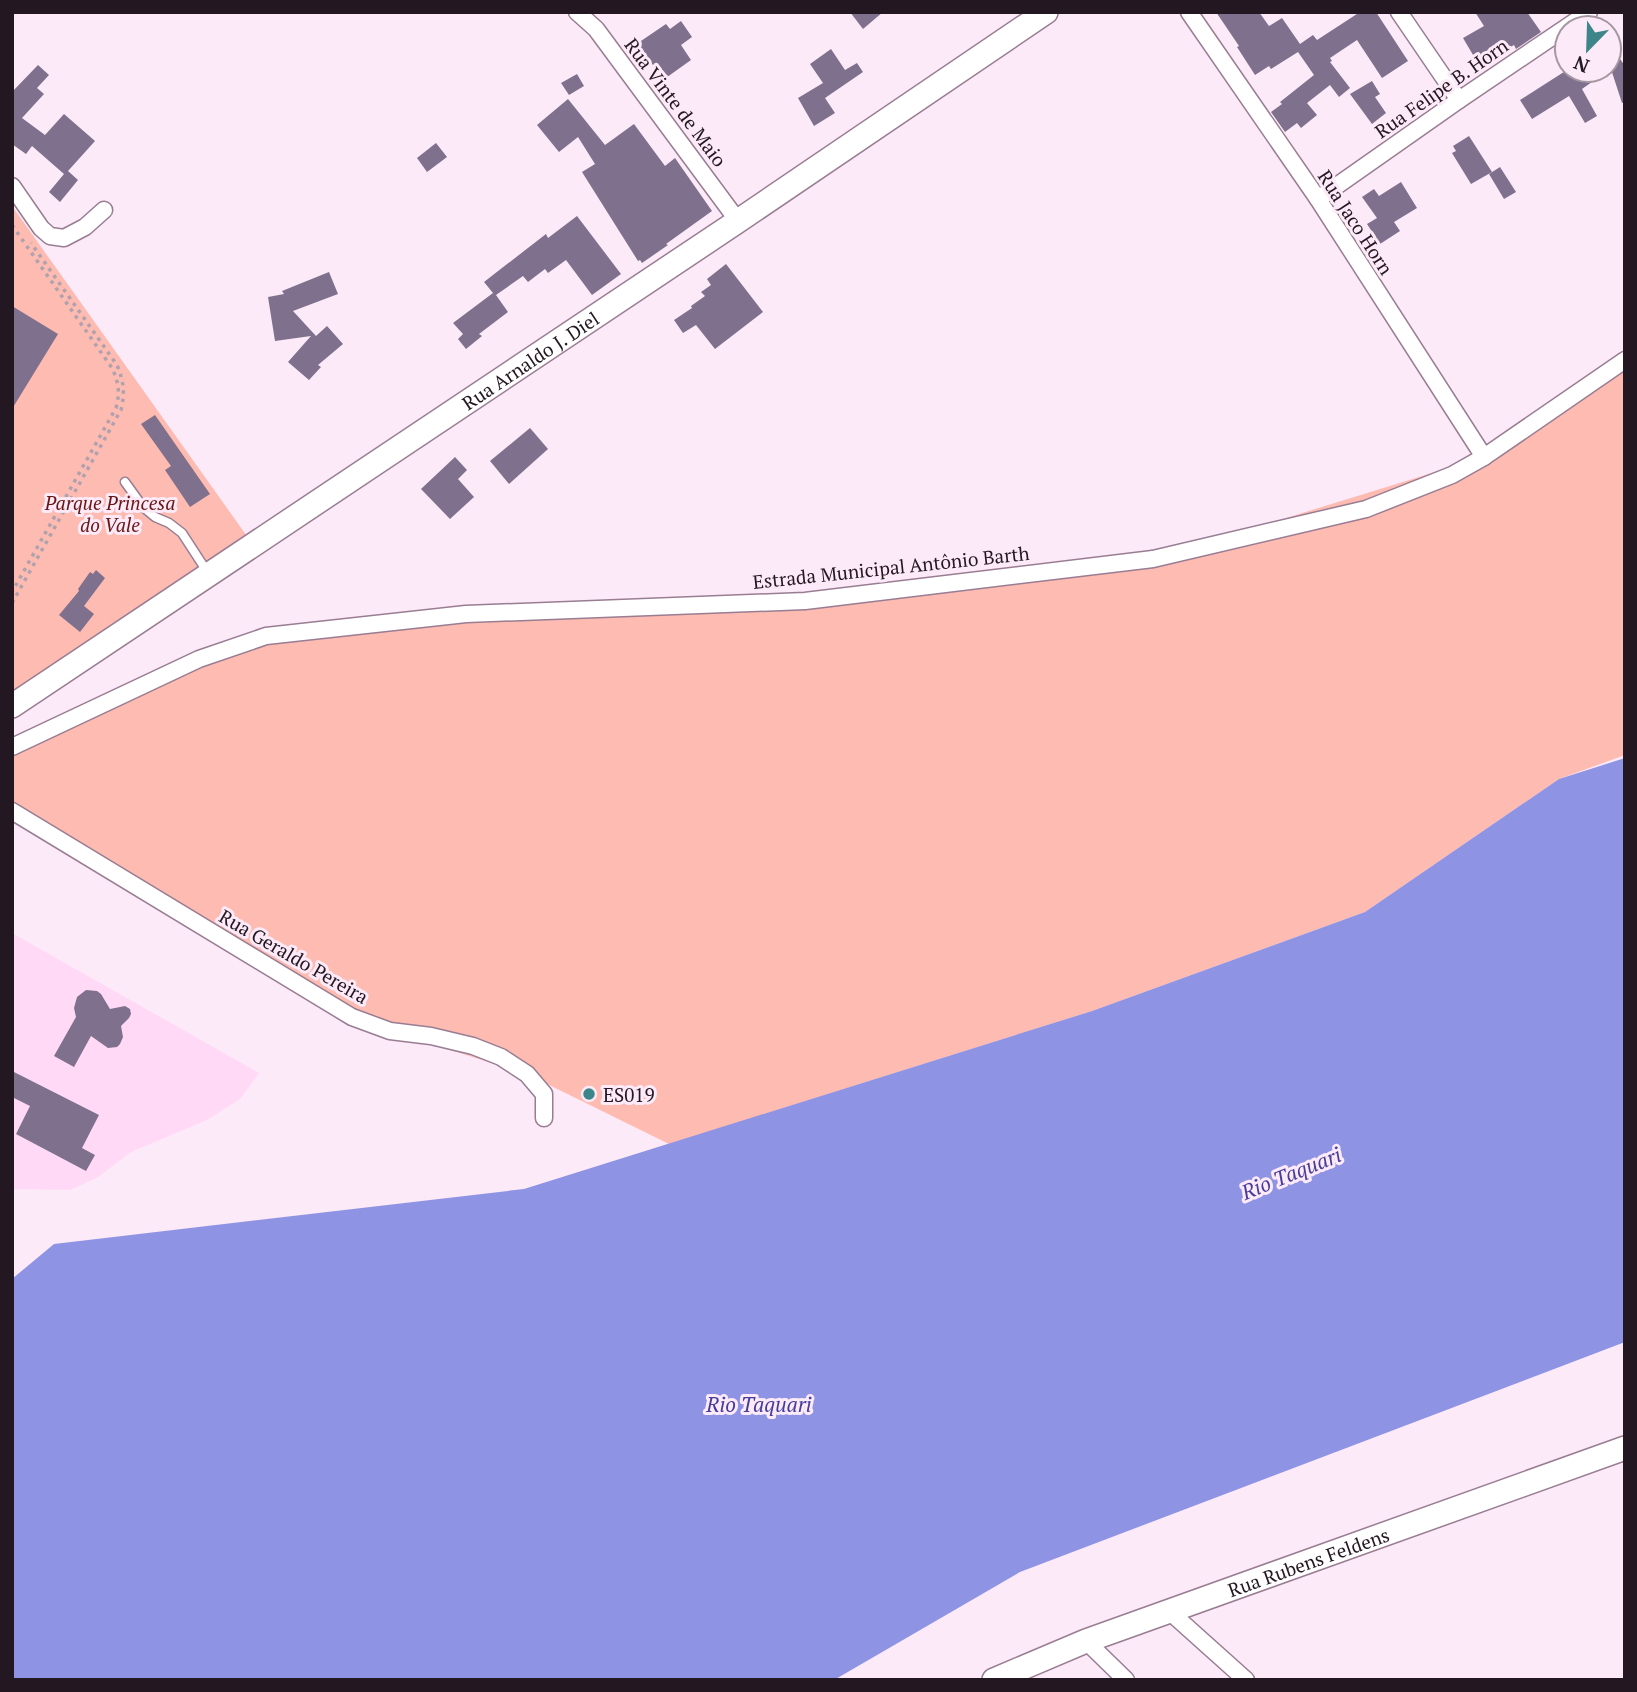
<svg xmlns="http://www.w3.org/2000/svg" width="1637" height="1692" font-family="'PT Serif',serif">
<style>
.built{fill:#ffd9f6}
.green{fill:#fdbbb1}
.water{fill:#8f93e4}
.building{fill:#7f708d}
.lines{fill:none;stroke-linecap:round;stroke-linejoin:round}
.lane-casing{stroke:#997d93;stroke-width:11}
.street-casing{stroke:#997d93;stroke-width:19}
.secondary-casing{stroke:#997d93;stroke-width:26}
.path{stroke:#b1a1ad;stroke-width:3.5;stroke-dasharray:3.5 5;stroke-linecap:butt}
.lane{stroke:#fff;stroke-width:8}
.street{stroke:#fff;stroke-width:16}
.secondary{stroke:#fff;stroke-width:23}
.poi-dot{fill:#3d8589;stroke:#fceaf8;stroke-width:2.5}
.labels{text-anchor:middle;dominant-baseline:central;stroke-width:6;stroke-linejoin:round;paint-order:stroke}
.street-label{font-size:19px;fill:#231821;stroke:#fceaf8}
.park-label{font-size:19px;font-style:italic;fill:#6a1512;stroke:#fceaf8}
.poi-label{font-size:19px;fill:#231821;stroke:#fceaf8;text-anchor:start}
.water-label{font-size:21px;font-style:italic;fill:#443d9c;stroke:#fceaf8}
</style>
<rect width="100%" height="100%" fill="#fceaf8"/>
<polygon class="built" points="12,933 259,1073 240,1099 207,1120 131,1152 98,1177 70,1190 12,1189"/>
<g class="green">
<polygon points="12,206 249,539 12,698"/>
<polygon points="1625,360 1625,755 1559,779 1365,912 1092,1011 669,1144 527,1074 390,1031 12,811 12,749 266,636 466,614 805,601 1153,559 1484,457"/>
</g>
<polygon class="water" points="1625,758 1625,1342 1020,1572 834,1680 12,1680 12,1279 54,1244 524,1189 1092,1011 1365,912 1559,779"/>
<g class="building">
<polygon points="850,12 883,12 863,29"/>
<polygon points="1216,12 1259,12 1269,26 1282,18 1300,44 1313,35 1317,40 1360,12 1376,12 1408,61 1382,78 1357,40 1330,58 1332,61 1330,62 1350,88 1339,97 1330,85 1307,103 1317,115 1301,128 1297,123 1285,132 1271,112 1282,104 1280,102 1314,75 1298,52 1271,69 1269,66 1255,75 1237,47 1239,46"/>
<polygon points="1475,12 1527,12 1541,32 1516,49 1514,45 1479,65 1463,38 1484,26"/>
<polygon points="681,21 692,37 681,45 691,60 663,80 638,43 666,24 670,29"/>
<polygon points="1609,43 1625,66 1625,102 1622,103 1609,63"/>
<polygon points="831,49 845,70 857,63 863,72 825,98 835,113 814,126 798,98 823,83 810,64"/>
<polygon points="38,65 49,75 37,88 44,94 22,118 45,135 64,114 95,141 68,171 78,180 60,202 49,192 64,174 32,146 26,154 12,144 12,92"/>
<polygon points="1567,70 1609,70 1582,89 1597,116 1585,123 1569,96 1532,119 1520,100"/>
<polygon points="577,74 584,86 569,95 561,83"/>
<polygon points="1372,81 1380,94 1375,97 1386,113 1372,124 1350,94"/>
<polygon points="568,99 605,145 634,124 665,166 675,158 712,211 666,244 668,245 642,263 640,260 638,261 582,172 595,164 578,137 559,152 537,125"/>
<polygon points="1469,136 1492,172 1471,184 1452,153 1456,151 1453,146"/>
<polygon points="436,143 447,157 427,172 417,158"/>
<polygon points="1500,167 1516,192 1504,199 1489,174"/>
<polygon points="1401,182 1417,208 1394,222 1400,231 1380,244 1367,224 1377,218 1362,197 1374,189 1379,196"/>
<polygon points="577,216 621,274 592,295 566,260 548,273 545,269 528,282 523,276 496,295 508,312 479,334 482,336 466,349 458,339 463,334 453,323 493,293 484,282 546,234 548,238"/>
<polygon points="726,264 763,312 715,349 696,325 683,333 674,320 692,308 691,306 705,296 701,292 711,285 707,279"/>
<polygon points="329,272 338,294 293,311 316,336 327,326 343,344 318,365 321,367 309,380 288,362 311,336 275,341 268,297 284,294 282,291"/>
<polygon points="12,306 58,334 12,409"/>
<polygon points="155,415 210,494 190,507 165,470 171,466 141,424"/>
<polygon points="530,428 548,449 509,484 490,461"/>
<polygon points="455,457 467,470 458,479 474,497 450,519 421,489"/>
<polygon points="96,570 105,578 84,606 94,614 80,632 59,615 79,591 78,589 90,572 93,574"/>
<polygon points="86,990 97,991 101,994 110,1009 125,1006 130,1009 131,1014 129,1018 121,1026 123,1037 120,1044 117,1047 108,1048 91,1036 74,1067 54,1056 76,1017 74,1008 77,997"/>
<polygon points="12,1071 99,1115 82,1148 95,1155 86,1171 16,1134 30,1106 12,1097"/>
</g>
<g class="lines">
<defs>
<polyline id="lane" points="125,482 143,507 155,517 169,523 182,533 208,573"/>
<g id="street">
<polyline points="577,12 596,29 738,221"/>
<polyline points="1189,12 1318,199 1484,457"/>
<polyline points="1399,12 1459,100"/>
<polyline points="12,186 41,228 50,236 64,238 85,227 104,210"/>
<polyline points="1318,199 1459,100 1589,12"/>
<polyline points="12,747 199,659 266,636 466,614 805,601 1153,559 1366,509 1452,475 1484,457 1625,360"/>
<polyline points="12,811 352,1017 390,1031 431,1036 473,1046 501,1057 527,1074 544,1094 544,1118"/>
<polyline points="1169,1611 1246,1680"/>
<polyline points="1086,1641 1126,1680"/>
</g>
<g id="secondary">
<path id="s1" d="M12,706L738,221L1046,12"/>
<path id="s2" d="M994,1680L1086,1641L1625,1448"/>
</g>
</defs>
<use href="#lane" class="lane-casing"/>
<use href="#street" class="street-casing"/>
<use href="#secondary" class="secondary-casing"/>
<g class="path">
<path d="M12,225L112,368C119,383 120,393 116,408L12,592"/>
<path d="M12,603L121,410C125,393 124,382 117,365L31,243"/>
</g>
<use href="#lane" class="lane"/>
<use href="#street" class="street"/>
<use href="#secondary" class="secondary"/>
</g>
<circle class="poi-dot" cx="589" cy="1094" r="7"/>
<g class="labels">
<g class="street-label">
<text transform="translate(1441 88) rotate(-35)">Rua Felipe B. Horn</text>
<text transform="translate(676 102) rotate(53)">Rua Vinte de Maio</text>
<text transform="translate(1356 222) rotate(57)">Rua Jaco Horn</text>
<text stroke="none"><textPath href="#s1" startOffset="623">Rua Arnaldo J. Diel</textPath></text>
<text transform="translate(891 567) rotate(-6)">Estrada Municipal Antônio Barth</text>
<text transform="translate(294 956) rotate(30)">Rua Geraldo Pereira</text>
<text stroke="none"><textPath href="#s2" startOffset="336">Rua Rubens Feldens</textPath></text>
</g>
<g class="park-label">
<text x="110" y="502">Parque Princesa<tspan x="110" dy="22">do Vale</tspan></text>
</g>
<g class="poi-label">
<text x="603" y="1094">ES019</text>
</g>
<g class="water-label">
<text transform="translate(1291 1173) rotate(-22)">Rio Taquari</text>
<text x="759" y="1404">Rio Taquari</text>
</g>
</g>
<rect width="1637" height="1692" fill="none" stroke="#231821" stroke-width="28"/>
<g transform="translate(1588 49) rotate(203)"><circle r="33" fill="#fceaf8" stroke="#a596a2" stroke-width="2"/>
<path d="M0-5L12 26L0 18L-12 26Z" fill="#3d8589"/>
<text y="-10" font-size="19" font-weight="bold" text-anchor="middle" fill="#231821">N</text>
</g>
</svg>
